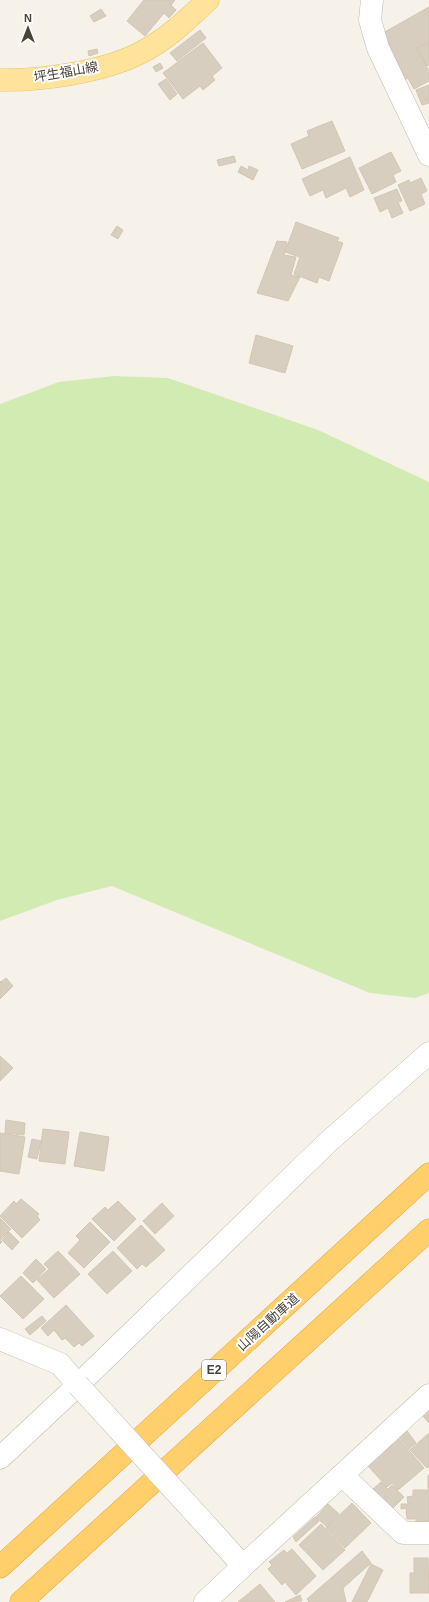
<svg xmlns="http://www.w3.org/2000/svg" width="429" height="1602" font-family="Arial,'Noto Sans JP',sans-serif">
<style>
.green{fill:#d1ebb2}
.building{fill:#d8cebf;stroke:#d3c6b2}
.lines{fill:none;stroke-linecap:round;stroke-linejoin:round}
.minor-casing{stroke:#c2baac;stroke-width:23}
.major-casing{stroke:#e9c265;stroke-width:23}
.highway-casing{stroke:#e4a536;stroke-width:23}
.minor{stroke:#fff;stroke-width:22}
.major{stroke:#ffe39a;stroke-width:22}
.highway{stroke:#ffcf6c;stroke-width:22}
.minor-bridge-casing{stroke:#c2baac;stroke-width:23;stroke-linecap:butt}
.minor-bridge{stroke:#fff;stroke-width:22}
.labels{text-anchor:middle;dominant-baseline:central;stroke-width:4;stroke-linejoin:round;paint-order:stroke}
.shield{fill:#fff;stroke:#807b74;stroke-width:1}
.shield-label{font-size:12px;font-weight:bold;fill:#4a4338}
.street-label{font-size:13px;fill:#4a4338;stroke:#fff}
</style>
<rect width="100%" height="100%" fill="#f6f2ea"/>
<polygon class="green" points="114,376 168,378 318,430 429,482 429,993 415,998 370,993 112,886 57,900 0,921 0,404 59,382"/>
<g class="building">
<polygon points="144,0 175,0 171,5 176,10 169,18 164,13 145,36 127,21"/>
<polygon points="429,7 429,41 416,48 429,71 429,81 414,89 408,78 403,81 386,50 391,48 383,33"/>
<polygon points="101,9 106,16 94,22 90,16"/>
<polygon points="200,30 206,38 177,61 170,53"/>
<polygon points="429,42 429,65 427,66 417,48"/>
<polygon points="203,43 222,68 212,76 215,80 203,90 200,86 183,99 163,73"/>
<polygon points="97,49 98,53 89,56 88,51"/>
<polygon points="160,63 163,68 156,72 153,67"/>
<polygon points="166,79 177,94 170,100 158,84"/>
<polygon points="429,85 429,103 422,105 416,90"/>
<polygon points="332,121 345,151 302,169 291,144 309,136 307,131"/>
<polygon points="391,152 401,171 393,175 396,182 372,194 359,168"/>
<polygon points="234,156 236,162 219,166 217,160"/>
<polygon points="350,157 364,190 350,197 346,188 326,198 323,190 310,196 302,179"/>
<polygon points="241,166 248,170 249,166 258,170 253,180 238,172"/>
<polygon points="421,178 427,191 421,194 425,204 410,211 398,185 409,180 410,183"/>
<polygon points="397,189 402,201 398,202 403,213 392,218 388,208 380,212 374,198"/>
<polygon points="296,222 339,238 337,241 343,243 329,281 319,277 317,283 294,274 300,257 285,252"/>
<polygon points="117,226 123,230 118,239 111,235"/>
<polygon points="277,241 287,242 284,255 296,257 291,275 300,277 288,301 257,293"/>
<polygon points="256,335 293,346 285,373 249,363"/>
<polygon points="6,978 13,986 9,990 1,982"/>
<polygon points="0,981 9,990 0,999"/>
<polygon points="0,1056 13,1068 0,1081"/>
<polygon points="6,1120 25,1123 24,1135 5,1133"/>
<polygon points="43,1129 69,1132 65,1164 39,1161"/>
<polygon points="80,1132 109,1137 104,1171 74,1166"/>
<polygon points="0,1133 25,1137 19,1174 0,1171"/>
<polygon points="32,1139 41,1141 37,1159 28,1157"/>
<polygon points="21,1199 39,1214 37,1216 40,1220 22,1238 0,1216 14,1201 16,1204"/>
<polygon points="118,1201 136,1219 114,1241 92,1219 105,1207 108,1210"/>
<polygon points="162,1203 174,1216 155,1234 143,1221"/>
<polygon points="0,1218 11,1229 0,1240 2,1242 0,1244"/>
<polygon points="90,1222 110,1242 84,1268 68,1253 80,1240 76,1236"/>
<polygon points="141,1225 165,1250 146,1267 142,1264 137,1269 117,1248"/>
<polygon points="9,1232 19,1242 12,1250 2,1240"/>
<polygon points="58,1251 80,1274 54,1298 37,1280 49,1269 44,1264"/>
<polygon points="113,1251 132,1271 107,1294 88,1274"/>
<polygon points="36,1259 46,1269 33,1283 23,1273"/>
<polygon points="21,1276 44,1299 23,1319 0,1296"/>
<polygon points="66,1305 94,1336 82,1346 79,1343 74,1347 65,1338 62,1340 54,1330 48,1336 41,1328"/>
<polygon points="42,1316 46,1321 30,1335 25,1329"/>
<polygon points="429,1410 429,1423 422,1415"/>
<polygon points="407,1431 416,1443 409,1449 399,1437"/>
<polygon points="429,1433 429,1466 427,1468 410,1450"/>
<polygon points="399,1439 424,1468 398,1490 392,1483 387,1487 368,1466"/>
<polygon points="428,1475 429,1475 429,1521 416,1522 416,1519 407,1519 406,1508 401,1509 401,1504 408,1504 407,1497 413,1496 413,1490 428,1490"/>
<polygon points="381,1482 388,1489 392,1485 404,1497 392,1509 373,1489"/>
<polygon points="352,1503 371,1523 345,1548 326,1528"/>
<polygon points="328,1504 339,1514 327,1527 316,1517"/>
<polygon points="315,1517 319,1521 296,1542 293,1537"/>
<polygon points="321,1524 345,1550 323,1570 299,1545"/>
<polygon points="292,1549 316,1576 296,1595 285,1582 282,1585 268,1569 272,1565 269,1562 284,1550 287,1553"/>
<polygon points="362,1551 371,1563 343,1588 346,1602 309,1602 307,1599"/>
<polygon points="414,1558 428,1558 429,1593 410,1593 410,1573 414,1573"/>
<polygon points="371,1564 383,1570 367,1602 352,1602"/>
<polygon points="260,1584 275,1602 238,1602"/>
<polygon points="300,1595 302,1601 285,1602"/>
</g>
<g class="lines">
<defs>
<g id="minor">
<polyline points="372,0 370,20 378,48 429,155"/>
<polyline points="0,1339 60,1364 78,1385"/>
<polyline points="0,1458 78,1385 327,1143 429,1053"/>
<polyline points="343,1476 403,1533 429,1533"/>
<polyline points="207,1526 243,1566"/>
<polyline points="205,1602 243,1566 429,1395"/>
</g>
<path id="major" d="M0,80C40,81 102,72 138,54C165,41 187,20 208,0"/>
<g id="highway">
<polyline points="0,1567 429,1174"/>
<polyline points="21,1602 429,1230"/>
</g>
</defs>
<use href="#minor" class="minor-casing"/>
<use href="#major" class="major-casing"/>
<use href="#highway" class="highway-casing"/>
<use href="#minor" class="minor"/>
<use href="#major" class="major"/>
<use href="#highway" class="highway"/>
<defs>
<polyline id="minor-bridge" points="78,1385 207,1526"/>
</defs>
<use href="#minor-bridge" class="minor-bridge-casing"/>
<use href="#minor-bridge" class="minor-bridge"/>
</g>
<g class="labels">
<rect class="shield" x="202" y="1360" width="24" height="20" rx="3"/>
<g class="shield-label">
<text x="214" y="1370">E2</text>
</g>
<g class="street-label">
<text transform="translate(66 72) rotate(-10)">坪生福山線</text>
<text transform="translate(268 1322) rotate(-42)">山陽自動車道</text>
</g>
</g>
<g transform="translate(28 28)" stroke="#ffffff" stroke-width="3" paint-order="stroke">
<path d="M0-3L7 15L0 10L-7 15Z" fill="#4a4338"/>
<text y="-6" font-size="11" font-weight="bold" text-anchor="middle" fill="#4a4338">N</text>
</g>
</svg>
